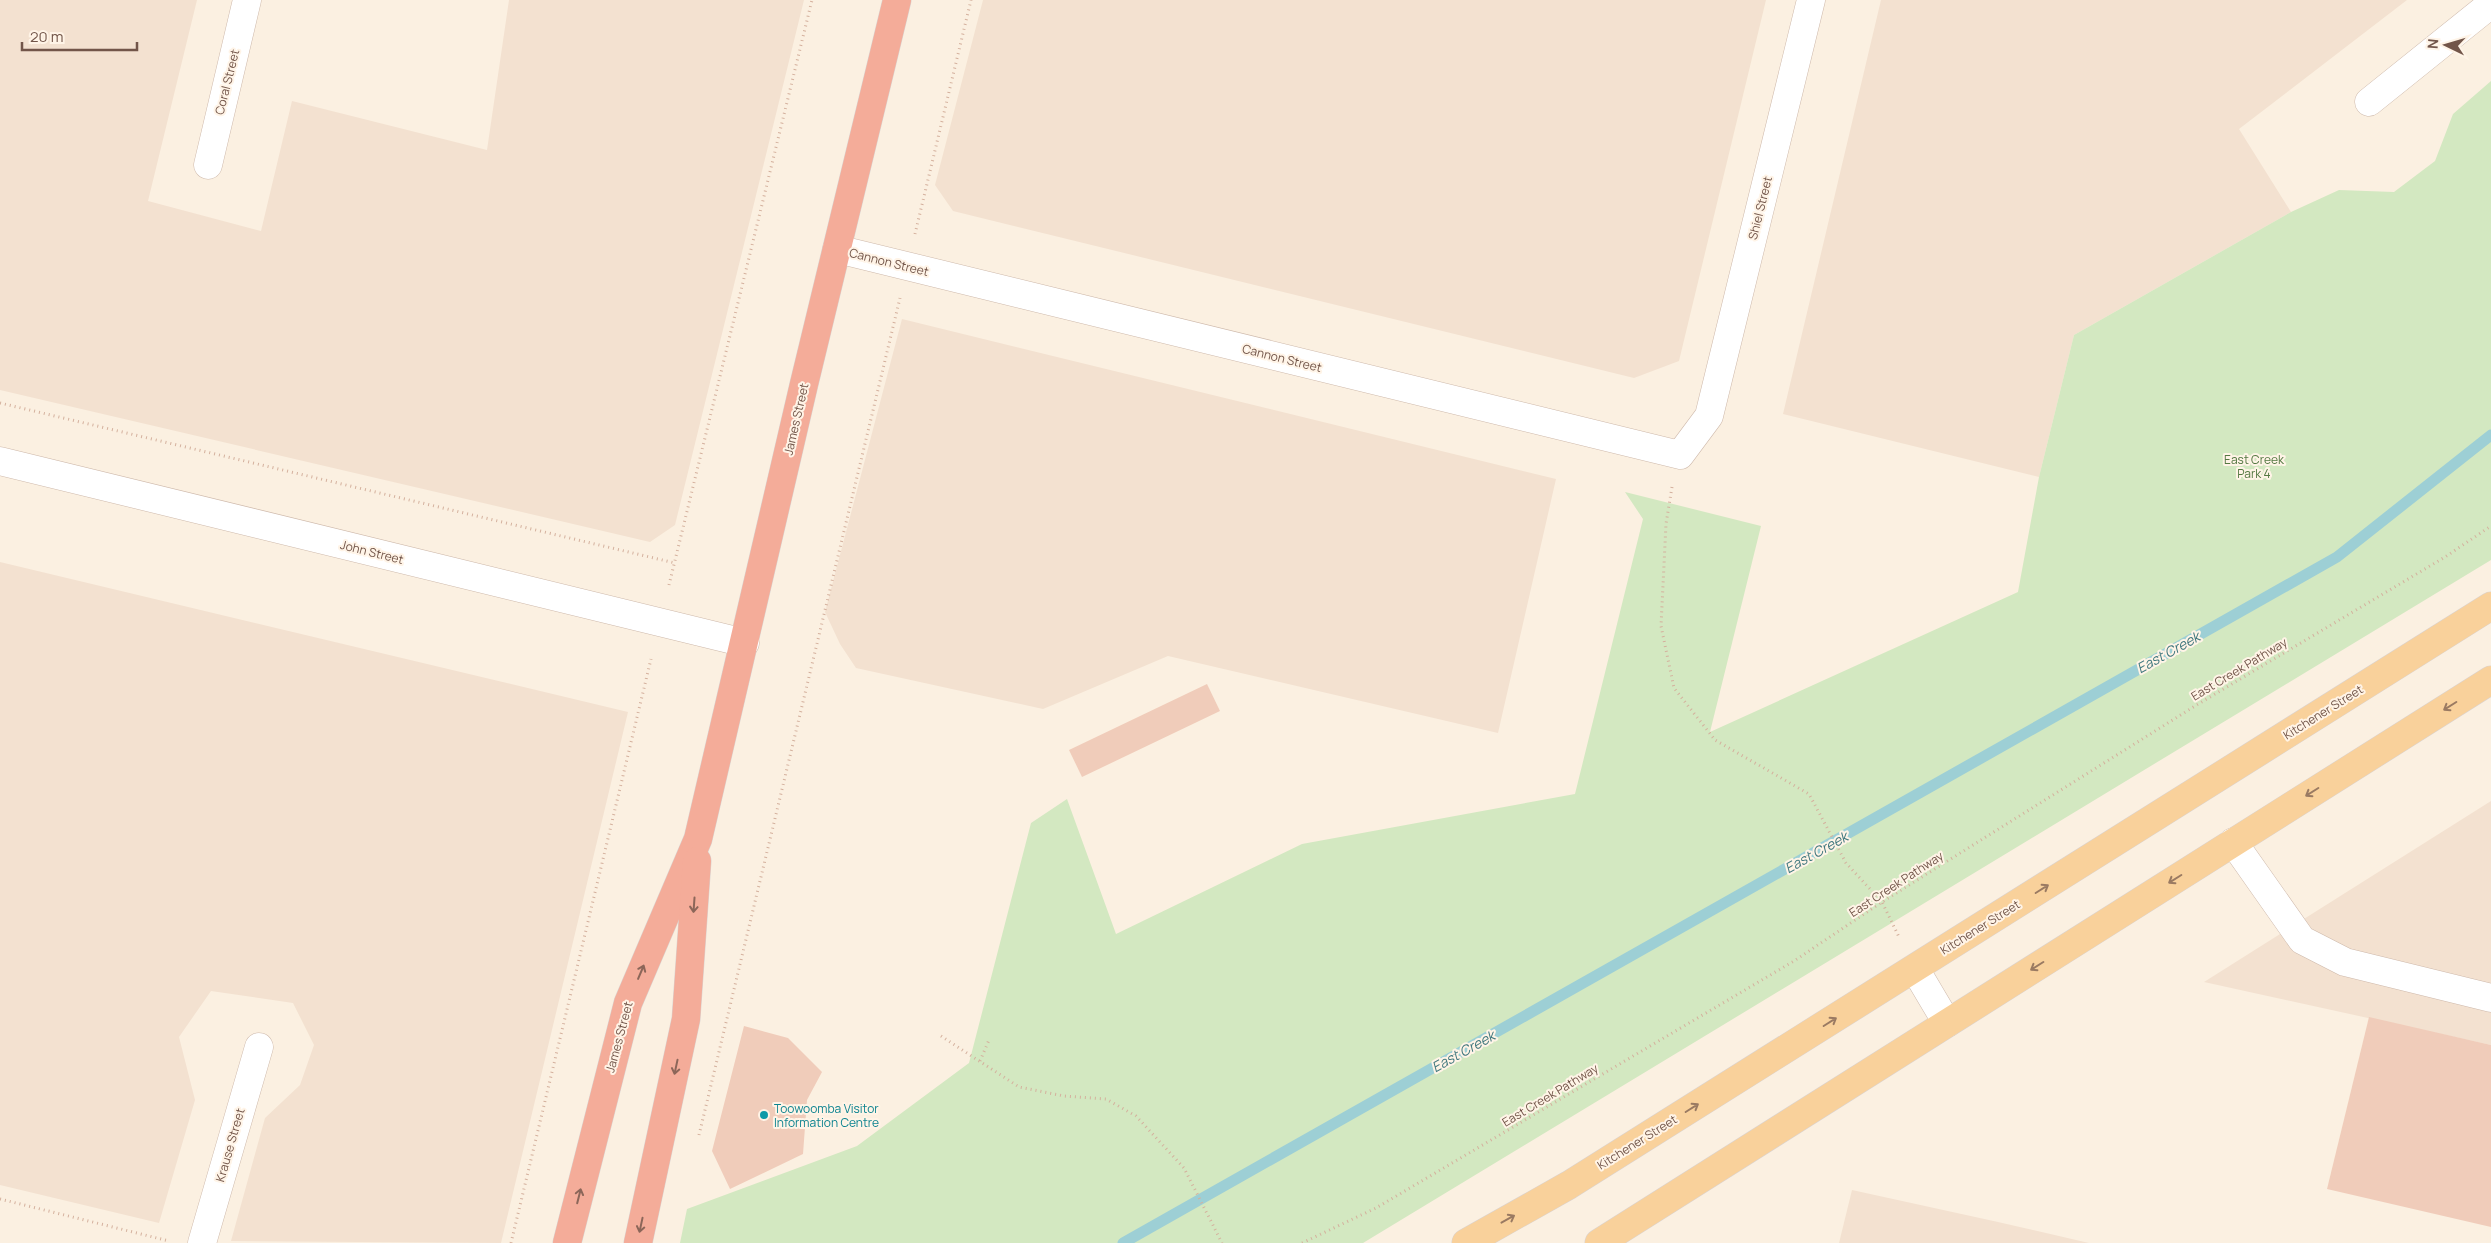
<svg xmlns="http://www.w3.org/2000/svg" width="2491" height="1243" font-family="Manrope,sans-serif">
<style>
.residential{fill:#f3e1d0}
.green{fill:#d3e8c1}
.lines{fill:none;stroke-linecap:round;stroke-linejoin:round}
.stream{stroke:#9dcfd5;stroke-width:11}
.building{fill:#f0ccba}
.minor-casing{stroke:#ceb9ab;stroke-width:29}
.major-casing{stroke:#dad3d0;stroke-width:29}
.highway-casing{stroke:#dad3d0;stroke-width:29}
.path{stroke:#d4b09d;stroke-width:3;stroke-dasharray:1 4;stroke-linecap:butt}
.minor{stroke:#fff;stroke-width:28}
.major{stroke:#f9d19b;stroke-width:28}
.highway{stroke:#f4ac99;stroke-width:28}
.oneway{stroke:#9a7a62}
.oneway2{stroke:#8c6659}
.culture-dot{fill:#0f9aa8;stroke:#fff4e7;stroke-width:2}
.labels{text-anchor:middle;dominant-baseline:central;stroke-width:4;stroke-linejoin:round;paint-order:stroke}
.street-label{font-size:12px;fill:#725549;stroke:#fff4e7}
.park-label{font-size:12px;fill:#547842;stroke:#fff4e7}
.culture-label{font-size:12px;fill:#0d838f;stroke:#fff4e7;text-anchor:start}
.water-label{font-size:14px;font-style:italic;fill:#40777e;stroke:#fff4e7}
</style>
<rect width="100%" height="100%" fill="#fbf0e1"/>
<g class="residential">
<polygon points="0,0 197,0 148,201 261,231 292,101 487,150 509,0 804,0 675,525 650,542 0,390"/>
<polygon points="983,0 1766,0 1679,361 1634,378 953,211 935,185"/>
<polygon points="1881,0 2407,0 2239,129 2291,212 2074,335 2039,477 1783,414"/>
<polygon points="902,319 1556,479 1498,733 1168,656 1043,709 856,668 840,644 825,612"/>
<polygon points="0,562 628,712 501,1243 231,1241 265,1118 300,1085 314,1045 293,1003 211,991 179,1037 195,1100 159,1223 0,1185"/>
<polygon points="2491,801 2491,1045 2204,982"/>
<polygon points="1852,1190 1998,1222 2089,1243 1839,1243"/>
</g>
<polygon class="green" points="2491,81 2491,560 1363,1243 680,1243 687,1209 857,1146 969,1063 1031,823 1067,799 1116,934 1302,844 1575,794 1643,519 1625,492 1761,526 1710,732 2018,592 2039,477 2074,335 2291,212 2339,190 2394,192 2435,161 2453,114"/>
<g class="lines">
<polyline class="stream" points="1123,1243 2337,557 2491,435"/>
</g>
<g class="building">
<polygon points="1207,684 1220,711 1082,777 1069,750"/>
<polygon points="2369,1017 2491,1045 2491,1227 2327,1189"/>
<polygon points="744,1026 788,1038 822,1072 807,1100 803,1154 730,1189 712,1151"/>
</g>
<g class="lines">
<defs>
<g id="minor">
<polyline points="2369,102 2491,4"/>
<polyline points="208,165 247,0"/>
<polyline points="837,249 1680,455 1709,416 1811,0"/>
<polyline points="0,461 745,643"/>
<polyline points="2233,842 2302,940 2345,962 2491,998"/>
<polyline points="1915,969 1947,1023"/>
<polyline points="202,1243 259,1047"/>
</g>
<g id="major">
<polyline points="1466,1243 1569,1185 2491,606"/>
<polyline points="1599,1243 2491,680"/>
</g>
<g id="highway">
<polyline points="567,1243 628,1003 698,839 804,384 897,0"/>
<polyline points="638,1243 686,1019 697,861"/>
</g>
</defs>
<use href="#minor" class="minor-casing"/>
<use href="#major" class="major-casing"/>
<use href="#highway" class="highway-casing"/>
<g class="path">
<polyline points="915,234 971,0"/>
<polyline points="0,403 675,563"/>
<polyline points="1672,487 1666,524 1661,626 1674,688 1715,740 1809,794 1846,863 1882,902 1899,937"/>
<polyline points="669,585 812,0"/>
<polyline points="941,1036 1019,1087 1064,1096 1106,1099 1136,1116 1184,1168 1222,1243"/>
<polyline points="980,1061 989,1040"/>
<polyline points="699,1135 900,298"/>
<polyline points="0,1199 169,1241"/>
<polyline points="511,1243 651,659"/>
<polyline points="1302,1243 1376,1208 1794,961 1882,902 2195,706 2445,557 2491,526"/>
</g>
<use href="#minor" class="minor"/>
<use href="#major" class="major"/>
<use href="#highway" class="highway"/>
</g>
<defs><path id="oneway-shaft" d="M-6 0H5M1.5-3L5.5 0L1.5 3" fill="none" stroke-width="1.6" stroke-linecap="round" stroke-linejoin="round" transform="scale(1.25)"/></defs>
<g class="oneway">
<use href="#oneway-shaft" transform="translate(2450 706) rotate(148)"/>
<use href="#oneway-shaft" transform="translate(2312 792) rotate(148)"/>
<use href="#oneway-shaft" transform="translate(2175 879) rotate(148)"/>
<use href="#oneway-shaft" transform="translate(2042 889) rotate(-32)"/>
<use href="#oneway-shaft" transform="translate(2037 966) rotate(148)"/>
<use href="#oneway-shaft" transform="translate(1830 1022) rotate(-32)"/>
<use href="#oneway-shaft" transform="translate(1692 1108) rotate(-32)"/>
<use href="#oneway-shaft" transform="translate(1508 1219) rotate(-29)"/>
</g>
<g class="oneway2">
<use href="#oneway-shaft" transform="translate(694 905) rotate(94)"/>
<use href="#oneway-shaft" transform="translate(641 972) rotate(-67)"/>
<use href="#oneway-shaft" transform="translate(676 1067) rotate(102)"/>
<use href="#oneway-shaft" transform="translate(579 1196) rotate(-76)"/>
<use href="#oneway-shaft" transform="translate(641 1225) rotate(102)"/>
</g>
<circle class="culture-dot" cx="764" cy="1115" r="5"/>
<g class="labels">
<g class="street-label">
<text transform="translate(227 82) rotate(-76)">Coral Street</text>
<text transform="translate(1760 208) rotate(-76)">Shiel Street</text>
<text transform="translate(889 262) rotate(14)">Cannon Street</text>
<text transform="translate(1282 358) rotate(14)">Cannon Street</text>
<text transform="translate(796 419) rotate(-77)">James Street</text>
<text transform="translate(372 552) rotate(14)">John Street</text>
<text transform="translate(2239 669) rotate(-31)">East Creek Pathway</text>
<text transform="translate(2323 712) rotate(-32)">Kitchener Street</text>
<text transform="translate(1896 884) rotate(-33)">East Creek Pathway</text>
<text transform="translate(1980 927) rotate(-32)">Kitchener Street</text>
<text transform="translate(619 1037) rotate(-75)">James Street</text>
<text transform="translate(1550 1095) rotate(-31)">East Creek Pathway</text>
<text transform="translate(1637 1142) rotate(-32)">Kitchener Street</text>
<text transform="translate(230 1145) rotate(-74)">Krause Street</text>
</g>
<g class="park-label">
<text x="2254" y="459">East Creek<tspan x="2254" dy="14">Park 4</tspan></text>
</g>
<g class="culture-label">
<text x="774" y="1108">Toowoomba Visitor<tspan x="774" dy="14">Information Centre</tspan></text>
</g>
<g class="water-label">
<text transform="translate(2168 652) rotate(-29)">East Creek</text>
<text transform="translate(1816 852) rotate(-29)">East Creek</text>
<text transform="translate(1463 1051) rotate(-29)">East Creek</text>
</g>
</g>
<g transform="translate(2446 45) rotate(275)" stroke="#fff4e7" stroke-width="4" paint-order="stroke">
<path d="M0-4L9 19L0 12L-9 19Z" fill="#725549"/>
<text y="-8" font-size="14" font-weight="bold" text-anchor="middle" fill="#725549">N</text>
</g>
<path d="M22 42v8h115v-8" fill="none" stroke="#725549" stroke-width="2.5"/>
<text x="30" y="42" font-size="15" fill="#725549" stroke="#fff4e7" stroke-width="4" paint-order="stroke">20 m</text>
</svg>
